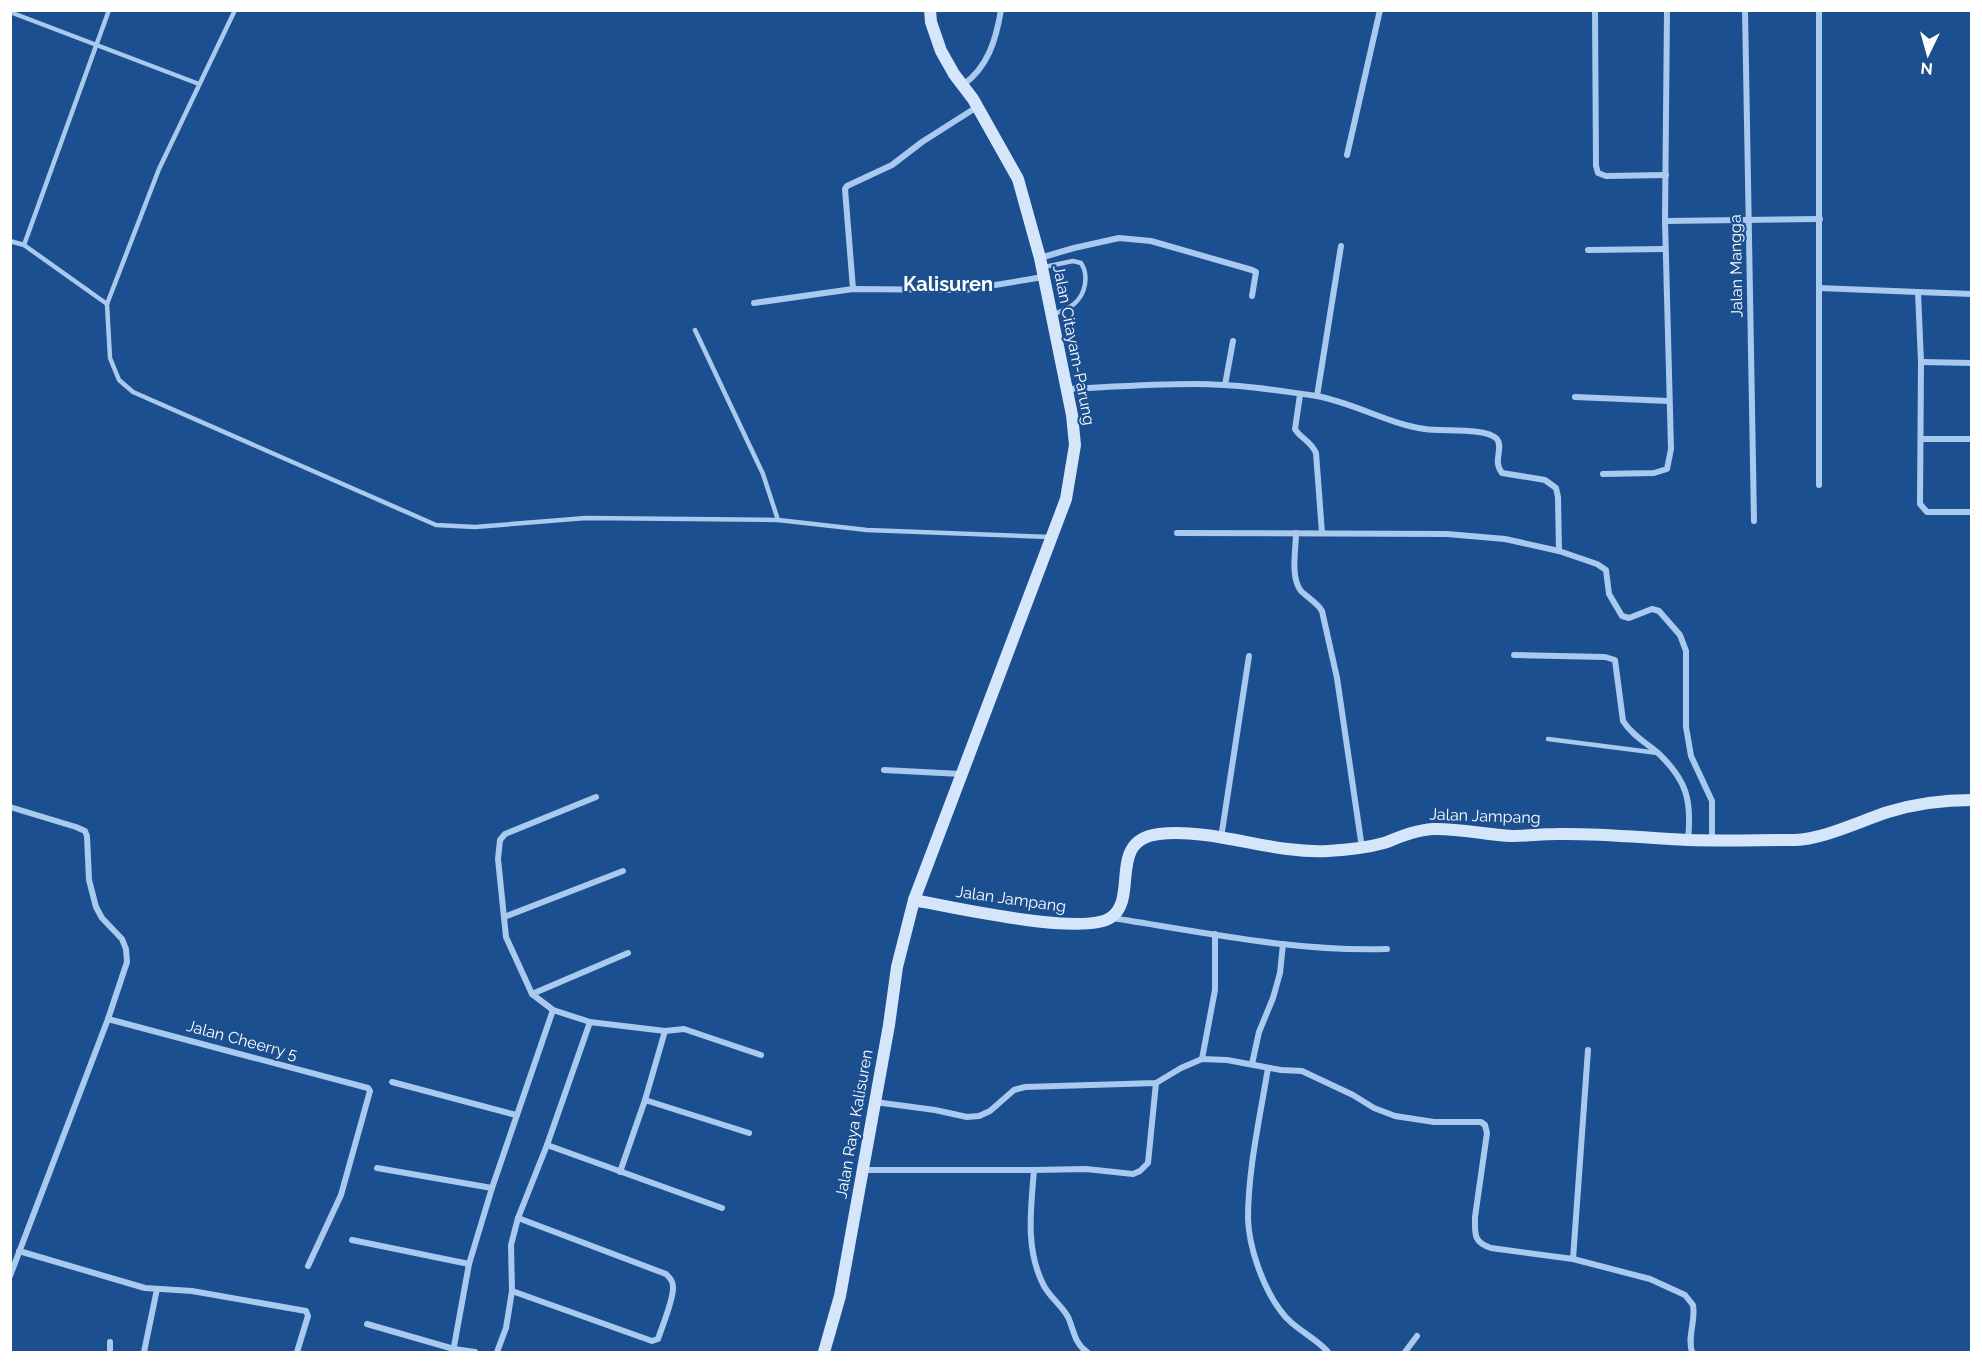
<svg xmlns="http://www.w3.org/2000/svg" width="1982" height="1363" font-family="Raleway,sans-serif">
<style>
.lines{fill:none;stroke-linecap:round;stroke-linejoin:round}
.lane{stroke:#a9c9ee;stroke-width:4.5}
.street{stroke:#a9c9ee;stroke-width:6}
.secondary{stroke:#d6e6fa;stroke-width:12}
.labels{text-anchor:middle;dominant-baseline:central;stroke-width:4.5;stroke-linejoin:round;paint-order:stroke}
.street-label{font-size:16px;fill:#fff;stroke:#1b4f8f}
.quarter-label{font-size:20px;font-weight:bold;fill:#fff;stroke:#1b4f8f}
</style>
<rect width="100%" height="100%" fill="#1b4f8f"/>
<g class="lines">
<g class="lane">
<polyline points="235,10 159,169 107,304 110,358 119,380 133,392 436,525 475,527 586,518 778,520 867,530 1050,537"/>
<polyline points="10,12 199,84"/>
<polyline points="10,241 24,245"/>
<path d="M1044,267L1073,261L1081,263C1089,275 1086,294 1074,304C1068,309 1059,312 1052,315"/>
<polyline points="107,304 24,245 109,10"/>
<polyline points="695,330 763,474 778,520"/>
<polyline points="1548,739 1658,753"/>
</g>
<g class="street">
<polyline points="1595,10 1596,166 1598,173 1606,176 1666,175"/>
<polyline points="1745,10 1754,521"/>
<path d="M963,85C988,67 996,40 1001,10"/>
<polyline points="1347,155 1380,10"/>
<polyline points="1665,221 1667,10"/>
<polyline points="1588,250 1665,249"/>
<polyline points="1040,258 1074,248 1119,238 1151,241 1252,270 1256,272 1252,296"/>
<polyline points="1819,288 1918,292 1921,362 1920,504 1927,512 1972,512"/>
<polyline points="853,289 845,189 847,186 892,165 922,142 977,107"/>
<polyline points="1918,292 1972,294"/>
<polyline points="754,303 853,289 965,290 1043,277"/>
<polyline points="1921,362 1972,363"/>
<polyline points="1225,385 1233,341"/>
<path d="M1067,389C1109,387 1152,384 1194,384C1235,384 1277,390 1317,396C1354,403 1389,424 1425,429C1442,432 1486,427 1497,439C1504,448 1492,461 1502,473L1545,480L1556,488L1558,497L1559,551"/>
<path d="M1300,395L1295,429C1301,439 1310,440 1316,453L1322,533"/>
<polyline points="1317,396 1341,246"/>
<polyline points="1575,397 1669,401"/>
<polyline points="1921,439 1972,439"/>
<polyline points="1603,474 1654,473 1667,469 1671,449 1665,221 1820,219"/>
<polyline points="1819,485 1819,10"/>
<polyline points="1177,533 1447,534 1505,539 1559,551 1597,564 1606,570 1609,594 1622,616 1629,618 1652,609 1659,611 1680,635 1686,651 1686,727 1691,756 1712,801 1712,840"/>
<path d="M1296,533C1296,550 1290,577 1301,591C1308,598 1317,602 1322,611L1337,678L1362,848"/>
<path d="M1514,655L1605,657L1615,660L1623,721C1632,735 1645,742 1657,752C1687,780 1692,800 1688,840"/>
<polyline points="884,770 961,774"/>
<polyline points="10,807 76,827 85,831 87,836 89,880 96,907 102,918 122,939 126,949 127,962 108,1019 10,1276"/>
<polyline points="1221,838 1249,656"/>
<polyline points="504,917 623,871"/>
<path d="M1112,918C1203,932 1295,952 1387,949"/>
<polyline points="532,994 628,953"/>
<polyline points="553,1010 590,1022"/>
<polyline points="108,1019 368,1088 370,1091 341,1195 308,1266"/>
<polyline points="1202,1059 1215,990 1215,934"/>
<polyline points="1252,1064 1259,1032 1273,998 1280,973 1283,944"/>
<path d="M1268,1068C1260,1117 1248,1169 1248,1219C1249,1248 1263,1287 1280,1310C1293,1329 1314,1336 1328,1352"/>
<polyline points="392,1082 516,1115"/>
<polyline points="645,1100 749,1133"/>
<path d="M875,1102L935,1110L967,1117L979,1116L990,1111L1014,1090L1025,1087L1156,1083L1181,1068L1202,1059L1227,1060L1281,1070L1302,1071L1353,1095L1374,1108L1395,1116L1434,1122H1481L1485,1125L1487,1133L1475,1217C1475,1234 1473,1242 1491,1248L1573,1259L1650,1279L1685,1295L1693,1305C1696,1322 1687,1336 1692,1352"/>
<polyline points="547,1145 722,1208"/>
<polyline points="377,1168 492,1188"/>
<polyline points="863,1170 1034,1170 1086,1169 1133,1174 1140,1171 1148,1163 1156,1083"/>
<path d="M1034,1170C1031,1208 1025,1248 1043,1284C1049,1297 1061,1304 1068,1317C1074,1330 1074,1343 1087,1352"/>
<polyline points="620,1172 645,1100 665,1031"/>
<polyline points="352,1240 469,1264"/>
<polyline points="19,1251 145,1288 192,1291 306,1311 308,1316 297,1352"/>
<polyline points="1573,1259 1588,1050"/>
<path d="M512,1291L652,1341L658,1339C662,1327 674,1298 673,1287C673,1281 670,1278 666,1274L518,1218"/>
<polyline points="367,1324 454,1349 475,1352"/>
<polyline points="110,1352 110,1342"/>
<polyline points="144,1352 157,1289"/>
<polyline points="453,1352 469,1264 492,1188 553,1010 532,994 506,937 498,859 500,840 505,834 596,797"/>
<polyline points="497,1352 506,1328 512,1291 511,1245 518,1218 547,1145 590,1022 665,1031 684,1029 761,1055"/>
<polyline points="1405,1352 1417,1336"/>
</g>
<g class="secondary">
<path d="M914,900C950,907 1082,936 1110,918C1140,899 1106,840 1159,834C1215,828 1271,854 1328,851C1346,850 1366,848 1384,843C1400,837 1416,830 1433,829C1459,828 1486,835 1512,836C1527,836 1542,834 1557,834C1601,833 1644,838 1688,840C1723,841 1760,840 1795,840C1824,839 1860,821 1888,812C1914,804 1944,800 1972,800"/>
<polyline points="824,1352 840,1296 889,1025 897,967 914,900 1066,499 1075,445 1072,415 1040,258 1018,179 973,99 954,74 941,51 931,22 930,10"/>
</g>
</g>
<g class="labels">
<g class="street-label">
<text transform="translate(1736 266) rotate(-91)">Jalan Mangga</text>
<text transform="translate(1074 345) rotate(79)">Jalan Citayam-Parung</text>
<text transform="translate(1485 816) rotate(2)">Jalan Jampang</text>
<text transform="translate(1011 899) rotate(8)">Jalan Jampang</text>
<text transform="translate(242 1040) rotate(15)">Jalan Cheerry 5</text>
<text transform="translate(854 1124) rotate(-80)">Jalan Raya Kalisuren</text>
</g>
<g class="quarter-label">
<text x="948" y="284">Kalisuren</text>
</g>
</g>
<rect width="1982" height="1363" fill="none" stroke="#ffffff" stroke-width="24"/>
<g transform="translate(1928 54) rotate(185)" stroke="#1b4f8f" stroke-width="4.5" paint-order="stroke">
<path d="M0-4.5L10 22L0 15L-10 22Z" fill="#ffffff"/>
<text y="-9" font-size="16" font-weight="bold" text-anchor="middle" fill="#ffffff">N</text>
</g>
</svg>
